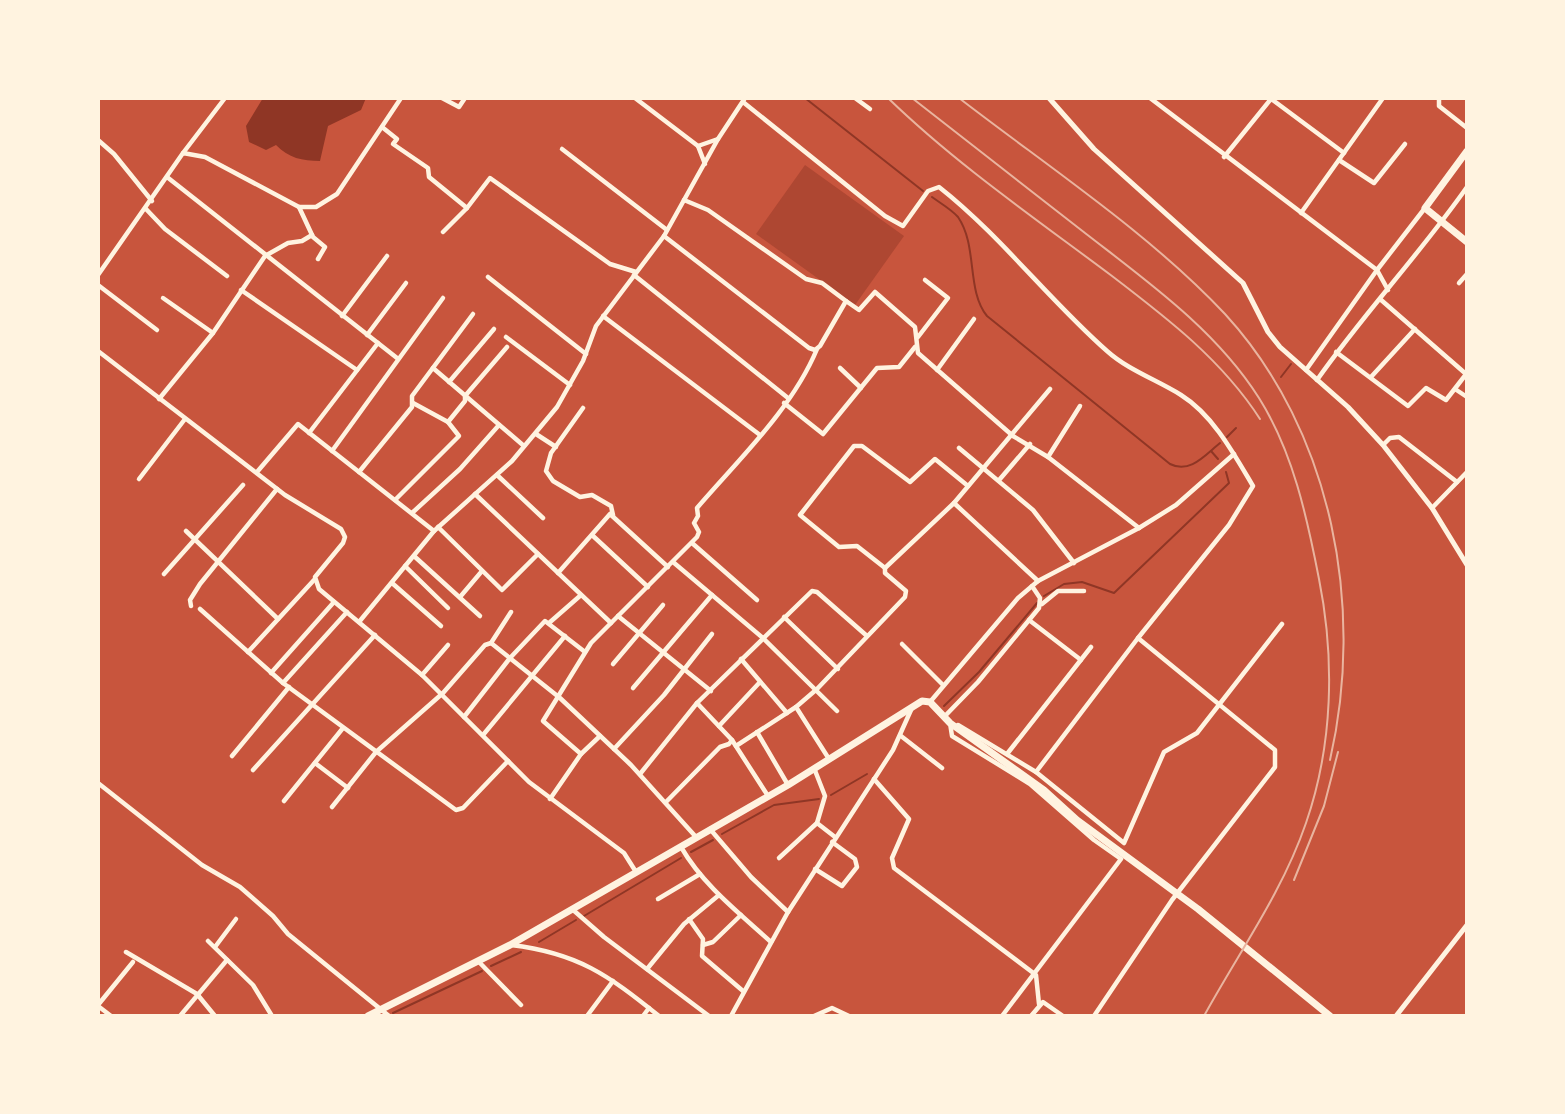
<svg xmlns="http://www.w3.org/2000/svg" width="1565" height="1114" font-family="Jost,sans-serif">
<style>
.green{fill:#ae4732}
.water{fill:#8f3625}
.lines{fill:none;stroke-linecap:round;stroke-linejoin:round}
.stream{stroke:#8f3625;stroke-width:2}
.minor{stroke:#fff3e0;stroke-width:4.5}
.tertiary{stroke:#fff3e0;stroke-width:5}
.trunk{stroke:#fff3e0;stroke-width:7}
.rail{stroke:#e9b49f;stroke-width:2}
</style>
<rect width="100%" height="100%" fill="#c8553d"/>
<polygon class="green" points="805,165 904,236 855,305 756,234"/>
<path class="water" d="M263,98H366L361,110L328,126L320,161C302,161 289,158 276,145L266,150L249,142L246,126Z"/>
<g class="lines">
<g class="stream">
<polyline points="805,98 923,191"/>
<path d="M932,197C940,203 951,209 958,217C978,246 966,290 987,316L1170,464C1190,474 1205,455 1220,443"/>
<polyline points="1281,377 1291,364"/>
<polyline points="1227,437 1236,428"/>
<polyline points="1211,451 1218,459"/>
<polyline points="1044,596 1064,584 1082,582 1114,593 1229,483 1226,472"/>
<polyline points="944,706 979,672 1037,603"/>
<polyline points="831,795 867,774"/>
<polyline points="722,834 774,805 819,799"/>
<polyline points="691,852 713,840"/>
<polyline points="584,916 681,858"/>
<polyline points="539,942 576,920"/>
<polyline points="491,966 521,952"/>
<polyline points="393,1013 482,971"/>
</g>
<g class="minor">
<polyline points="442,98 459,107 465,98"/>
<polyline points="635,98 698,146 705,164"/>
<polyline points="855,98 870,109"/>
<polyline points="1150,98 1377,270 1425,208"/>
<polyline points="1270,98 1344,153"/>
<polyline points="1439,98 1439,106 1467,128"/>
<path d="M743,102L885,216L903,226L928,191L939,187C1000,235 1049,300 1107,351C1128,370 1157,380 1181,395C1213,415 1234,454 1253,486L1229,525L1138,638"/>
<polyline points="382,127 397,139 393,144 428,168 429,177 467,208"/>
<polyline points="98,140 114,154 152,201"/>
<polyline points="698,146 718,139 745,98"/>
<polyline points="562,149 667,230"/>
<polyline points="183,153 225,98"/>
<polyline points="1224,157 1271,99"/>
<polyline points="1339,160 1374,183 1405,144"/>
<polyline points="167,177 397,358"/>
<polyline points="299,207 313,237 325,247 318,259"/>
<polyline points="146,209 165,229 227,276"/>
<polyline points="1301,213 1383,98"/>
<polyline points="443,232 467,208 490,178 610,264 636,272"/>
<polyline points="664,236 809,348 815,350 820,346 846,301 822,283 806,279 708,210 684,200"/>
<polyline points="98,275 183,153 205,157 299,207 316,207 337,194 401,98"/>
<polyline points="634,275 788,398"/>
<polyline points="488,277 586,354"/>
<polyline points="1459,283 1467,274"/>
<polyline points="98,285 157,330"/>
<polyline points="241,290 357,370"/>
<polyline points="163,298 213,333"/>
<polyline points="1380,299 1466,374"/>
<polyline points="846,301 859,310 875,292 915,327 918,353 1013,436 1048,457 1139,528"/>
<polyline points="342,316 387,256"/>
<polyline points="603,316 760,435"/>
<polyline points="367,335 406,283"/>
<polyline points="506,337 570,385"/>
<polyline points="918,337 948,298 925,280"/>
<polyline points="98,351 285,495 341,529 345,537 343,543 315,577 319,589 422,675 529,782 624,853 636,872"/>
<polyline points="1336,352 1408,406 1426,388 1446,400 1467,373"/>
<polyline points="433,368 524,446"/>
<polyline points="840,368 861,388"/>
<polyline points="937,370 974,319"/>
<polyline points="1306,370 1377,270 1388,290"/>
<polyline points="1371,377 1415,329"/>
<path d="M1317,380C1364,313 1420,254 1467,187"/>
<polyline points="449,382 494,329"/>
<polyline points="1455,389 1467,397"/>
<polyline points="159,399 213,333 265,256 288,243 302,241 312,235"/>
<polyline points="784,403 823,434 877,368 899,367 915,347"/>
<polyline points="583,408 551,453 546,471 553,481 580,497 592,495 611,506 613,515"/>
<polyline points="448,422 465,401 465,396 507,347"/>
<polyline points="309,433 378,343"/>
<polyline points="536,434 556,447"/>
<polyline points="1383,445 1390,438 1399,437 1457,482"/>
<polyline points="959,448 1033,510 1074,563"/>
<polyline points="332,451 443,298"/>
<polyline points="1048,457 1080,406"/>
<polyline points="257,472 298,424 434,531"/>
<polyline points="359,472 412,407 412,396 473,314"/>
<polyline points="497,475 543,518"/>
<polyline points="139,479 185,419"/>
<polyline points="1000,479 1030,444"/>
<polyline points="475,494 611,623"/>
<polyline points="395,500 459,436 448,422 413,403"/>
<polyline points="954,503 1038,581"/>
<polyline points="1432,508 1467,472"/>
<polyline points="412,513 460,469 499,425"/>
<polyline points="438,527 502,590 538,554"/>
<polyline points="186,531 278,619"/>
<polyline points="592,535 648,587"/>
<polyline points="692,543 757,600"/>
<polyline points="414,556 480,616"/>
<polyline points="673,562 763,638 837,711"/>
<polyline points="405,566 448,608"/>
<polyline points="885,568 857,546 839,547 800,515 854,446 862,446 910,482 935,459 968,486"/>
<polyline points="558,573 610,514 668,567"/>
<polyline points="164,574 243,485"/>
<polyline points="392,583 441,626"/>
<polyline points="460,597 482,571"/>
<polyline points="1042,604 1058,591 1084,591"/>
<polyline points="191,606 190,600 200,584 277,489"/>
<polyline points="200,609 283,683 456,810 463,808 508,761"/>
<polyline points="511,612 491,643 560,698 631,765 696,837"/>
<polyline points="618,616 711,691"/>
<polyline points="784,617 838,669"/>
<polyline points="1029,620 1081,660"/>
<polyline points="359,622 434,531 512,461 557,407 583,361 596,326 664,236 718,139"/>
<polyline points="549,623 581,595"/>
<polyline points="902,644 943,685"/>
<polyline points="248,652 314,580"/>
<polyline points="741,659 787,713"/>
<polyline points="613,664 663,605"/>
<polyline points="271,673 334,602"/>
<polyline points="422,675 448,645"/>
<polyline points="283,683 347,612"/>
<polyline points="633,688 712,595"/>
<polyline points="930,702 1018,598 1038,581 1139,528 1176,505 1234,454"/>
<polyline points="697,703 732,740 768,796"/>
<polyline points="796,707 829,759"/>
<polyline points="945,716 978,682 1039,608 1040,598 1032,586"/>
<polyline points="464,717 510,658 545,621 585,652"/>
<polyline points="950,723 952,736 1030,784 1094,840 1121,859 1002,1016"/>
<polyline points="958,725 1036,772 1138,638 1275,750 1275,767 1172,900 1094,1016"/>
<polyline points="719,726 760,682"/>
<polyline points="757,732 788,785"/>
<polyline points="483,735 565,636"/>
<polyline points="901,736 942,768"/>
<polyline points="736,746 796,707 817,689 905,597 906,591 885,573 885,568 954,503 1050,389"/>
<polyline points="614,749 664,695 712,634"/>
<path d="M581,754L543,721L591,643L697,537L699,532L694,523L698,516L697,508C739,459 792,409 817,349"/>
<polyline points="1007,754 1091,647"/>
<polyline points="232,756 289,687"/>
<polyline points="315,763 348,788"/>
<polyline points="814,768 825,796 817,823 835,837"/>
<polyline points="253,770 375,635"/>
<polyline points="1036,772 1124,843 1164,752 1197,733 1282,624"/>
<polyline points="640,774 697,703 812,591 817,592 867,636"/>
<polyline points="874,779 909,819 892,858 894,868 1036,975 1039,1004"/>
<polyline points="98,783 202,865 240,887 273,916 288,934 389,1016"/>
<polyline points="550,799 581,754 600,736"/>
<polyline points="284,801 343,728"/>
<polyline points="666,802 720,747 729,744 732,740"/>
<polyline points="332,807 376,752 443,693 485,645 491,643"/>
<polyline points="710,829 751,877 788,912"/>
<path d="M681,847C703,885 738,912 771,942"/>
<polyline points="779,858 817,823"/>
<polyline points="815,869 842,886 857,867 855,859 832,842"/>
<polyline points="658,899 700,874"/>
<polyline points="572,909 604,937 709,1016"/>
<polyline points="689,919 703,939 702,956 743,991"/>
<polyline points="208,941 253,985 272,1016"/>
<path d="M511,945C578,953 608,975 659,1016"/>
<polyline points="703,945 713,942 741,915"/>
<polyline points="215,947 236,919"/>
<polyline points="126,952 197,994 215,1016"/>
<polyline points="479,962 521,1005"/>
<polyline points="647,969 684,924 719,895"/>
<polyline points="98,1005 133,962"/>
<polyline points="98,1006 111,1016"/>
<polyline points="180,1016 227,960"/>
<polyline points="587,1016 613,981"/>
<polyline points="643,1016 649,1008"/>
<polyline points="731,1016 788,912 893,750 911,710"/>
<polyline points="814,1016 832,1008 849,1016"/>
<polyline points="1031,1016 1043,1002 1063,1016"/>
</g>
<g class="tertiary">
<polyline points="1049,98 1094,149 1243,283 1268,332 1280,347 1348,407 1383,445 1432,508 1467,565"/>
<polyline points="1396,1016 1467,925"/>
</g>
<g class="trunk">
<polyline points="1467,151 1425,208 1467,242"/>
<polyline points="368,1016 510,945 788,785 922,701 930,702 950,723 1044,790 1077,820 1198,909 1330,1016"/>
</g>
<g class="rail">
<path d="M888,98C956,164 1036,219 1112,276C1167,318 1222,360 1260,419"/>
<path d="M912,98C970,143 1027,188 1085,233C1148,282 1216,330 1259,398C1293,452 1307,517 1319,579C1335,659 1333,745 1306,823C1282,893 1239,952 1204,1016"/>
<path d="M959,98C1047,166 1149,233 1225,314C1333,432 1365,608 1330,760"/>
<polyline points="1294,880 1324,806 1338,752"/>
</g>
</g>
<rect width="1565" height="1114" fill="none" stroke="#fff3e0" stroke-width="200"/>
</svg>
